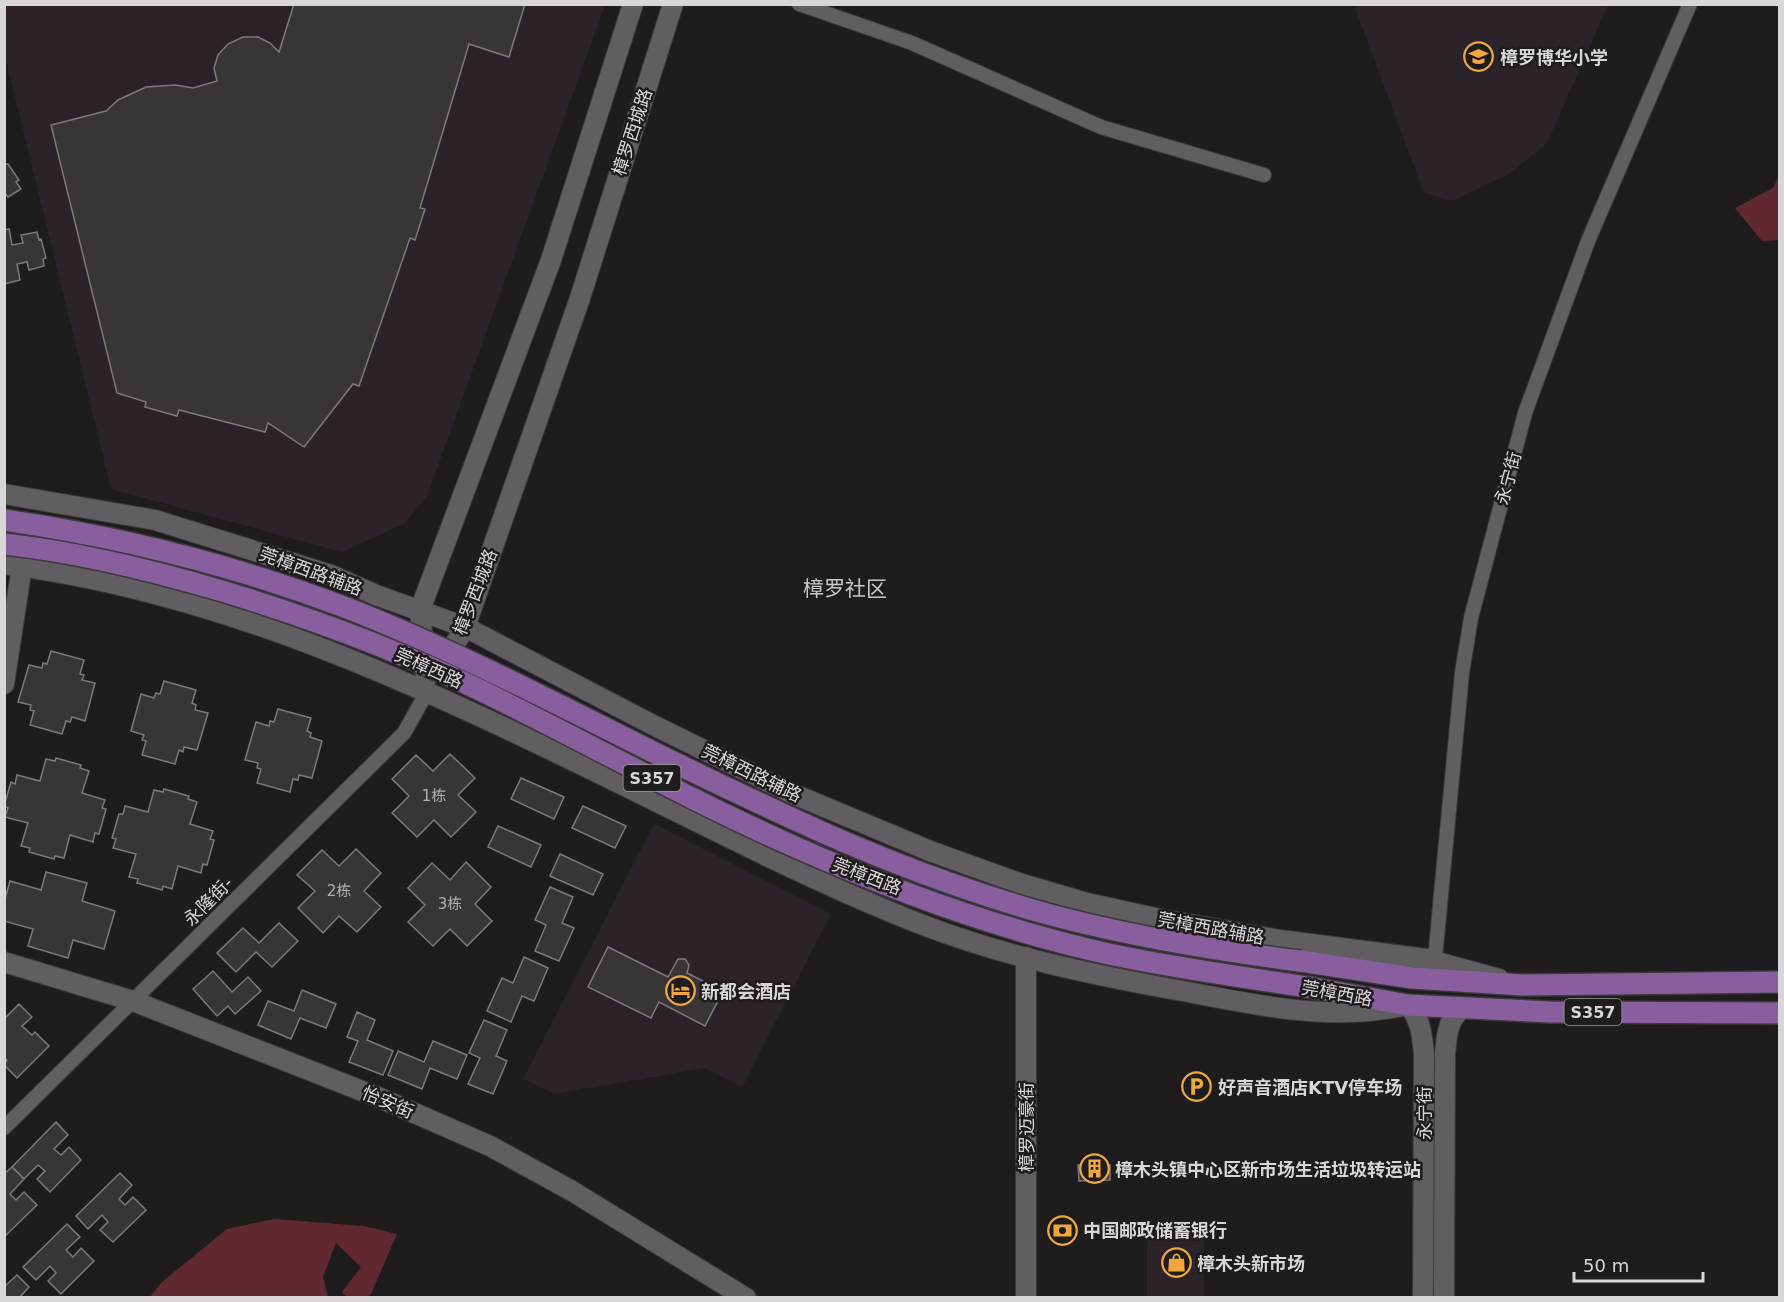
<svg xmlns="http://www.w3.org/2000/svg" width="1784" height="1302" font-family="'DejaVu Sans','Noto Sans SC',sans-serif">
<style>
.built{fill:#2b2329}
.green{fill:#622831}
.building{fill:#393537;stroke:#7d797a;stroke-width:1.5}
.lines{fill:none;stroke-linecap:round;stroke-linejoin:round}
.street-casing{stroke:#3b393a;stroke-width:16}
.secondary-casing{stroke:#3b393a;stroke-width:22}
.primary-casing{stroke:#3b393a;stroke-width:24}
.street{stroke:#615e61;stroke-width:14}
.secondary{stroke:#615e61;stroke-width:20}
.primary{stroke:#895e9f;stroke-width:21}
.primary-bridge-casing{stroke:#3b393a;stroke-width:24;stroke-linecap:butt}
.primary-bridge{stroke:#895e9f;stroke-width:21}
.labels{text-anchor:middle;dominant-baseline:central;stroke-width:5;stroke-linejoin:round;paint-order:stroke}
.number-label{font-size:15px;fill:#b0aeb0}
.shield{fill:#1f1c1e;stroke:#a09ea0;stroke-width:1.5}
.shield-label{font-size:16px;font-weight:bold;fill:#d8d6d8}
.poi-label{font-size:18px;font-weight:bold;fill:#d8d6d8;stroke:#1f1c1e;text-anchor:start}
.street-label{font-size:18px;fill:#d8d6d8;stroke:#1f1c1e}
.quarter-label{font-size:21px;fill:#c9c6c8;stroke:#1f1c1e}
</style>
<rect width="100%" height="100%" fill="#1f1c1e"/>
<g class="built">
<polygon points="4,5 605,5 427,496 404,524 342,552 111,489 5,56"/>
<polygon points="1354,5 1354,4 1608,5 1547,143 1509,174 1452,201 1424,193"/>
<polygon points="654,824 831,914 742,1087 705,1068 555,1094 523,1079"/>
<rect x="1147" y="1228" width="57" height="69"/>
</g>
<g class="green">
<polygon points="1779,176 1779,240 1762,241 1735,208 1773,188"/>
<polygon points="274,1219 364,1226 397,1234 371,1294 367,1297 347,1297 342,1292 361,1267 336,1243 323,1277 328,1297 150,1297 162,1282 227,1229"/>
</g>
<g class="building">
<polygon points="294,4 525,4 509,57 469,44 420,208 425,209 415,240 410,238 359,386 353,384 304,447 268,423 265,432 179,410 177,416 145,407 146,402 117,393 51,125 106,111 118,100 146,87 175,85 193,88 217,81 214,68 218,55 228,44 243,37 258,37 270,43 279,52"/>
<polygon points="4,164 8,164 19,180 16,182 21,189 8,197 4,192"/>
<polygon points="9,229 12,245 23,243 21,235 37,232 39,240 41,239 46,258 43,259 44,266 29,270 27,262 17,264 20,280 4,284 4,230"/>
<polygon points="51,651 84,660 80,674 84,675 82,680 95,683 85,721 72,717 70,722 66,721 62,734 30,725 34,711 30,710 31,705 18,702 29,665 42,668 43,663 47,664"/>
<polygon points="164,681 196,690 192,703 196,705 195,710 208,713 197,750 184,747 183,752 179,750 175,764 142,755 146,741 142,740 144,735 131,731 141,694 154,698 156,693 160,694"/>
<polygon points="278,709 311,718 307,731 311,733 310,737 322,741 312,778 299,775 298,780 293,779 290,792 257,783 261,769 257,768 258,763 245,760 256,722 269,726 270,721 274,722"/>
<polygon points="450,754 475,778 458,795 476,812 451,837 434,820 417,837 392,813 409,796 392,779 416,755 433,771"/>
<polygon points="56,758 81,765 80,768 89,771 82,793 105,800 102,808 106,809 99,834 95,833 93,842 70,835 64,858 55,856 54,859 29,852 30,848 21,846 28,823 5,817 8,808 4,806 11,782 15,784 17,775 40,781 46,759 55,761"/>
<polygon points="521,778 564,797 554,819 511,799"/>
<polygon points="164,789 189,796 188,799 197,802 190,824 213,831 210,839 214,840 207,865 203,864 201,873 178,866 172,889 163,886 162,890 137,883 138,879 129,877 136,854 113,848 116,839 112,838 119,814 123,814 125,806 148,812 154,790 163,792"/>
<polygon points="583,806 626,826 615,848 572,828"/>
<polygon points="498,826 541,845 531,867 488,847"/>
<polygon points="356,849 381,873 364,891 381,907 357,932 339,916 323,933 298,908 315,891 297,875 322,850 339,866"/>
<polygon points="560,854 603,874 593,895 550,876"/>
<polygon points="466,862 491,887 475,904 492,921 467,946 450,929 433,946 408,922 425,905 408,888 432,863 450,880"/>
<polygon points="46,872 87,883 82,901 115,911 104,949 73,940 68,958 28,946 33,929 4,921 4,902 10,881 41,890"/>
<polygon points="550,887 573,897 562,923 574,928 559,961 535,951 546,925 535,920"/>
<polygon points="279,923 298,941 272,967 256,952 236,972 217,953 243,928 259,943"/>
<polygon points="608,947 668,977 678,959 685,959 689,965 687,973 723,991 705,1026 659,1002 651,1018 588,987"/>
<polygon points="524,957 548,968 534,1001 522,996 511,1022 487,1011 502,978 513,983"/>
<polygon points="213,971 232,992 248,977 261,991 235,1014 228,1006 217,1016 193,989"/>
<polygon points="302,990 336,1004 326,1028 300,1018 291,1039 258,1025 268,1001 294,1011"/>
<polygon points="19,1004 32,1017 22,1026 32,1035 35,1032 49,1046 17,1078 4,1065 7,1060 4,1057 4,1019"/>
<polygon points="357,1012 375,1020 367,1040 393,1051 383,1075 349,1062 358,1041 347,1037"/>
<polygon points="484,1020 507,1030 496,1056 507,1061 493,1094 468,1084 480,1058 469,1053"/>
<polygon points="433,1041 467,1055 457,1079 430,1068 422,1089 388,1075 398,1051 424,1062"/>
<polygon points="56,1122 68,1135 54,1149 61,1155 69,1147 81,1160 50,1192 37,1179 45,1171 38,1165 24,1179 12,1167"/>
<polygon points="1078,1165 1110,1165 1110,1180 1079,1181"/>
<polygon points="12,1167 24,1179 10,1194 16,1200 24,1192 37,1205 5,1236 4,1174"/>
<polygon points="120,1173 132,1185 119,1199 125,1205 133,1197 146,1210 113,1242 100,1230 108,1222 102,1215 88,1229 76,1216"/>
<polygon points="67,1224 80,1237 66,1250 73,1257 81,1248 94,1261 61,1294 48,1281 56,1273 50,1266 36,1280 23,1267"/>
<polygon points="17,1275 29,1287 19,1298 4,1298 4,1287"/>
</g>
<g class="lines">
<defs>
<g id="street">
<polyline points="799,4 912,43 1101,127 1264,175"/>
<polyline points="1434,969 1462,673 1471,618 1525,413 1588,241 1690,4"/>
<polyline points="4,1128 404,733 427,692"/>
</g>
<g id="secondary">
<polyline points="4,494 155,520 331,575 376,595 465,627 653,725 791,793 930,851 1019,883 1087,903 1155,918 1280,940 1426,959 1499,979"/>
<path d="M4,564C225,592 423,687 621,784C719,832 816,883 918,923C999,955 1085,973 1171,989C1229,999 1289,1014 1348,1012C1368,1012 1388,1009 1408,1005C1421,1019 1422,1036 1424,1054L1423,1298"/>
<polyline points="442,666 465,627 580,298 673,4"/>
<polyline points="426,679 420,610 551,260 633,4"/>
<polyline points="4,684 22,566"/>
<polyline points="4,962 133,1001 380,1098 490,1146 572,1191 746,1298"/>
<polyline points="1026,1298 1026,957"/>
<path d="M1444,1298L1445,1054C1447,1035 1447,1021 1462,1008"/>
</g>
<g id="primary">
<polyline points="1300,961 1412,978 1522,985 1780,982"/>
<polyline points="1308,987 1408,1005 1549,1012 1780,1013"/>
</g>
</defs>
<use href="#street" class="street-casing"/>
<use href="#secondary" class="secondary-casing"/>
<use href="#primary" class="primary-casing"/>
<use href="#street" class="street"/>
<use href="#secondary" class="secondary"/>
<use href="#primary" class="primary"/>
<defs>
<g id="primary-bridge">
<path d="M4,520C121,537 237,566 347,608C454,650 557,704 659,755C714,782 769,808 824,833C892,863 961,889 1033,910C1117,934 1213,950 1300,961"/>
<path d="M4,544C78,552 151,570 222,591C311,618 398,650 482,691C586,742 687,799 793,846C894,891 1001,930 1109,954C1174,968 1242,977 1308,987"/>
</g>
</defs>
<use href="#primary-bridge" class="primary-bridge-casing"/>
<use href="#primary-bridge" class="primary-bridge"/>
</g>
<defs>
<symbol id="school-ring" viewBox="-11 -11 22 22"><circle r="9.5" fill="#1f1c1e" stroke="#efa73e" stroke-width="1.5"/><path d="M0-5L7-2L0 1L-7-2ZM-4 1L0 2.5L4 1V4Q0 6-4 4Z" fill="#efa73e"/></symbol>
<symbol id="hotel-ring" viewBox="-11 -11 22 22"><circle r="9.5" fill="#1f1c1e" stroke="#efa73e" stroke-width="1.5"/><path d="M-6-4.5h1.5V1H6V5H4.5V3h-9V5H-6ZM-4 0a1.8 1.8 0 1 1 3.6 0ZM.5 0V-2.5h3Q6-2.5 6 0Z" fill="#efa73e"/></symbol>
<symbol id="parking-ring" viewBox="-11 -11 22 22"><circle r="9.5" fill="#1f1c1e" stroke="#efa73e" stroke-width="1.5"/><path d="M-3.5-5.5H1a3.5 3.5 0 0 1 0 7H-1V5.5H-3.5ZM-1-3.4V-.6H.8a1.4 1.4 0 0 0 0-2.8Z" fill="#efa73e"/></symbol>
<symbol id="building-ring" viewBox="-11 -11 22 22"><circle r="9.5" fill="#1f1c1e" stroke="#efa73e" stroke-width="1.5"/><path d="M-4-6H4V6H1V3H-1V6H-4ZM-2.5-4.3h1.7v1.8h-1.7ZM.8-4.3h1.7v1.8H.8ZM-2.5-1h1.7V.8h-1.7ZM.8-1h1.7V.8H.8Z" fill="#efa73e"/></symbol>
<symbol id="bank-ring" viewBox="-11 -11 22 22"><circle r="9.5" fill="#1f1c1e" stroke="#efa73e" stroke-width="1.5"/><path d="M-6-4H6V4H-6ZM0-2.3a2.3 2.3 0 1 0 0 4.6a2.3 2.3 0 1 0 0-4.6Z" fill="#efa73e"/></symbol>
<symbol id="shop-ring" viewBox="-11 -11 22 22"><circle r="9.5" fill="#1f1c1e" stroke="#efa73e" stroke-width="1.5"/><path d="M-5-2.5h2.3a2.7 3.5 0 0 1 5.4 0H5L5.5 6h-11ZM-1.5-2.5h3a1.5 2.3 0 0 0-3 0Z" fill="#efa73e"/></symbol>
</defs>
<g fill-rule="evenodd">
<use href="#school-ring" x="1462" y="40" width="33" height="33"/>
<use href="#hotel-ring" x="664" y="974" width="33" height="33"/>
<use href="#parking-ring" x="1180" y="1070" width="33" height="33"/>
<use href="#building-ring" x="1078" y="1152" width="33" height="33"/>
<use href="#bank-ring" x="1046" y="1214" width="33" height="33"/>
<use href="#shop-ring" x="1160" y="1246" width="33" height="33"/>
</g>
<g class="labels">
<g class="number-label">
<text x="434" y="796">1栋</text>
<text x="339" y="891">2栋</text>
<text x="450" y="904">3栋</text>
</g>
<g class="shield">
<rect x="623.5" y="765" width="57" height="26" rx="4.5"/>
<rect x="1564.5" y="999" width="57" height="26" rx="4.5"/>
</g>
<g class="shield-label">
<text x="652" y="778">S357</text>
<text x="1593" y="1012">S357</text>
</g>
<g class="poi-label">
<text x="1500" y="57">樟罗博华小学</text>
<text x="701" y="991">新都会酒店</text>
<text x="1218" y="1087">好声音酒店KTV停车场</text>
<text x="1115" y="1169">樟木头镇中心区新市场生活垃圾转运站</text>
<text x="1083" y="1230">中国邮政储蓄银行</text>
<text x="1197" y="1263">樟木头新市场</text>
</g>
<g class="street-label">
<text transform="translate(632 132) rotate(-72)">樟罗西城路</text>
<text transform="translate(1508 478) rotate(-75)">永宁街</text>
<text transform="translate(311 571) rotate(20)">莞樟西路辅路</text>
<text transform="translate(475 592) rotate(-69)">樟罗西城路</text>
<text transform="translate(429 668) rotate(24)">莞樟西路</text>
<text transform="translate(752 773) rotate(26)">莞樟西路辅路</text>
<text transform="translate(867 876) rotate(21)">莞樟西路</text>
<text transform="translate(208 901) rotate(-45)">永隆街-</text>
<text transform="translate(1211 928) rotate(10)">莞樟西路辅路</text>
<text transform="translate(1337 993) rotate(10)">莞樟西路</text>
<text transform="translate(388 1102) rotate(23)">怡安街</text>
<text transform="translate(1424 1113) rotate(-90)">永宁街</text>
<text transform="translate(1026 1127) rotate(-90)">樟罗迈豪街</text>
</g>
<g class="quarter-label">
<text x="845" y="589">樟罗社区</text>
</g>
</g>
<rect width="1784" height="1302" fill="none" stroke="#d8d6d8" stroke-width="12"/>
<path d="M1574 1272v9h129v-9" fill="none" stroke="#d8d6d8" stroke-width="3"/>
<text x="1583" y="1272" font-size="18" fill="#d8d6d8" stroke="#1f1c1e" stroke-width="4.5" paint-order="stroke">50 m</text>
</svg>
